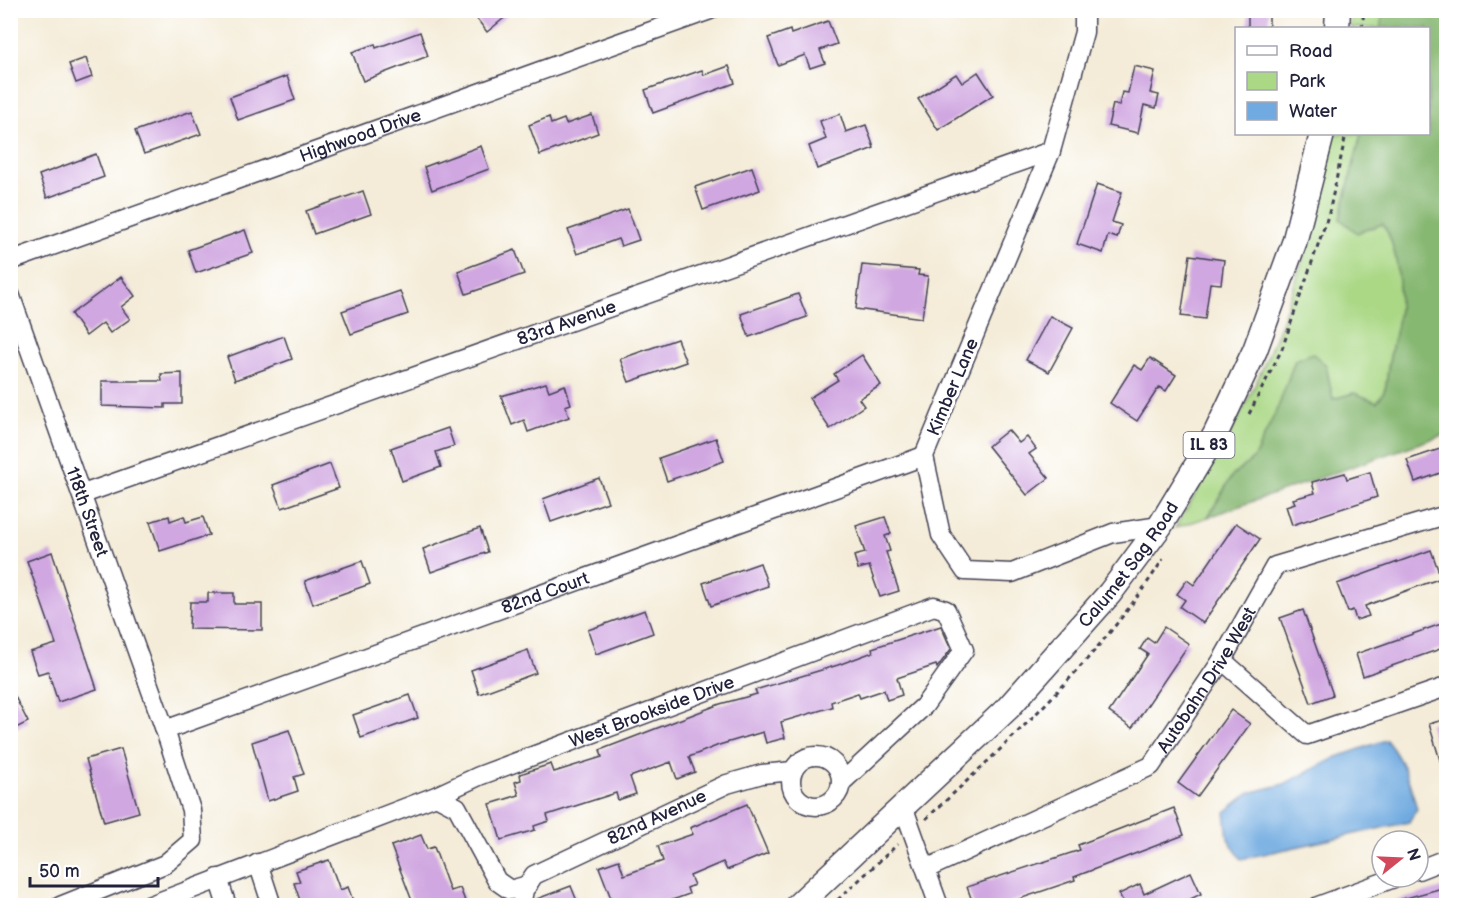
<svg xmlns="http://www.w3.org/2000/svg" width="1457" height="916" font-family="'Balsamiq Sans',sans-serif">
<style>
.green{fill:#aad885;stroke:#667d60;stroke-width:1.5}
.forest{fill:#87b872;stroke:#546d56;stroke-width:1.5}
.water{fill:#70aae0;stroke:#49668e;stroke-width:1.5}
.building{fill:#d0a7e1}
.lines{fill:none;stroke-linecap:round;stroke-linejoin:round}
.minor-casing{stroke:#424053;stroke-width:21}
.major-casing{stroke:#424053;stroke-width:27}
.path{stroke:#424053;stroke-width:3;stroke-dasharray:4.5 4.5;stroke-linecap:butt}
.minor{stroke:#fff;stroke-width:18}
.major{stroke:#fff;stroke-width:24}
.labels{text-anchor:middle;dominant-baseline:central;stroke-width:6;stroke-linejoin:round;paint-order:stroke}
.shield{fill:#fff;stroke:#646476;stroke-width:1.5}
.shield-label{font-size:16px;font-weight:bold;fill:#22223b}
.street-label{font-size:18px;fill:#22223b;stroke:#fff}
</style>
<rect width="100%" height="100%" fill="#fff"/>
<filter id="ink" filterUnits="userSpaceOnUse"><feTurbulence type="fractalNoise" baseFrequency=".0167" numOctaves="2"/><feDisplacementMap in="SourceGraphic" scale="12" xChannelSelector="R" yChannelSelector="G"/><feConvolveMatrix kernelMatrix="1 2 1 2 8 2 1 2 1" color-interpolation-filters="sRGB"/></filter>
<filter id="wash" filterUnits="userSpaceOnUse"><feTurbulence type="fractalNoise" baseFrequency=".008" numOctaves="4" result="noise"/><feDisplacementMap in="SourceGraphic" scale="24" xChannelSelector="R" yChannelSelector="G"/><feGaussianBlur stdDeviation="1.35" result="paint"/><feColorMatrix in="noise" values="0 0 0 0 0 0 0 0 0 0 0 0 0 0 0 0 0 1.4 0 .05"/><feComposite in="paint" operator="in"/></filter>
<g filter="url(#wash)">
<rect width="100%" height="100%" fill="#f4ecd8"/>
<g class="green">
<polygon points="1352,11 1383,11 1381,28 1350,28"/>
<path d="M1334,134H1361L1340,219L1357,232L1383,223C1398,248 1402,289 1398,318C1396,333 1391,348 1389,363C1385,382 1390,385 1377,402L1354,393L1332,399L1295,360L1279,405L1254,458L1232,476L1208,517L1175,528C1203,481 1232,434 1255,385C1292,305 1317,219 1334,134Z"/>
</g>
<path class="forest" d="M1383,11H1446V434L1208,517L1232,476L1254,458L1279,405L1295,360L1312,353L1326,365L1333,399L1354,393L1377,402C1390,386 1385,382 1389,363C1391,348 1396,333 1398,318C1402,289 1398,248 1383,224L1357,233L1340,219L1361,134H1428V28H1381Z"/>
<path class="water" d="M1386,740C1404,762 1410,782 1417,809L1409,822L1241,859L1228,839L1225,812L1249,793L1284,784L1337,757Z"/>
<g id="blocks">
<g class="building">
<polygon points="470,10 514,10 487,32"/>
<rect x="1248" y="10" width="21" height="18"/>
<polygon points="828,21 837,44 820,50 825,63 810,68 805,55 778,65 768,38 790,30 791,34"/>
<polygon points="420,32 428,56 363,81 352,52 375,44 376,48"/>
<polygon points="86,58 92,77 76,83 69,64"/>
<polygon points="729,66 735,83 653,113 645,90 702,70 704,75"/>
<polygon points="1134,66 1155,71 1150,93 1159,95 1156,108 1144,105 1138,133 1108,126 1113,104 1119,106 1122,92 1128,93"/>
<polygon points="978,72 993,95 938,130 918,99 956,74 962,83"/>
<polygon points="287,76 295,100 238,120 230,97"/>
<polygon points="192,111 201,134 144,154 135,131"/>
<polygon points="840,114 846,132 866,125 874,148 817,169 809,146 826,139 820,121"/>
<polygon points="592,115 598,133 540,155 529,125 549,117 551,124 564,119 566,124"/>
<polygon points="481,146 489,169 432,190 424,167"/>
<polygon points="96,154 104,177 47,198 39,175"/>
<polygon points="752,167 760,190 703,210 695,187"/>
<polygon points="1097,184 1122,192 1112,222 1121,225 1117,238 1108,235 1103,253 1077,244"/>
<polygon points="363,191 371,214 314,234 306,211"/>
<polygon points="628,209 639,240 621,246 618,239 577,254 568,230"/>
<polygon points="245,230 253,253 196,273 188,250"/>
<polygon points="515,250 524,274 466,294 458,271"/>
<polygon points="1190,255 1224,260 1221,284 1210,283 1205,319 1181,316"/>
<polygon points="862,265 919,270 918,275 928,276 922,318 856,309"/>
<polygon points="121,277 135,296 121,307 130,319 110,333 103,323 86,336 71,314"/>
<polygon points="400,291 408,314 351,334 342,311"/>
<polygon points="798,294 807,317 749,337 741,314"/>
<polygon points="1050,316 1073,328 1049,372 1026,360"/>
<polygon points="284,336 292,359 235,380 227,357"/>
<polygon points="677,339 686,362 629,382 620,359"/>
<polygon points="862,355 881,385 859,399 864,406 830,429 809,398 838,380 834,374"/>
<polygon points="1150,358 1176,375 1166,391 1159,387 1137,421 1110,403 1134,365 1142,370"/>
<polygon points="182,373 182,404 165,404 165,408 102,406 102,381 162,381 161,374"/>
<polygon points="546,383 549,391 565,385 571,404 565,406 569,417 528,432 524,420 512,425 501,396"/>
<polygon points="448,428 454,446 436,452 441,467 402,481 391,448"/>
<polygon points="1008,430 1019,443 1027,437 1036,449 1029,454 1049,478 1027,495 988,446"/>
<polygon points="716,438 724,461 667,481 659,458"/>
<polygon points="1446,447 1446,471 1415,482 1407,460"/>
<polygon points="330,464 339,488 282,508 273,485"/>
<polygon points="1370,472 1377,497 1292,525 1286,506 1295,503 1293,499 1315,493 1312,482 1345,473 1347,479"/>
<polygon points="599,478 608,502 551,522 543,499"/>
<polygon points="169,516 170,521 184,516 186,522 203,517 209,535 160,551 150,522"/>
<polygon points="885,517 891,534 885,536 890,551 886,552 899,591 880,597 869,566 858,569 854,556 865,553 856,526"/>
<polygon points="1236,523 1260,539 1203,623 1180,607 1185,600 1177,594 1187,580 1194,585"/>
<polygon points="480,528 488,552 431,572 423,549"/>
<polygon points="1431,550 1441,578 1365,606 1369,616 1356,620 1353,610 1348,612 1337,584"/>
<polygon points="52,552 97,689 58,702 48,671 38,674 30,652 56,644 27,561"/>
<polygon points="362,561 370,584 313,604 305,581"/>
<polygon points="760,563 768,586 711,606 703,583"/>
<polygon points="208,593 234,593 234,604 262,604 262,630 189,629 190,602 208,602"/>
<polygon points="645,610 653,633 596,654 588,630"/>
<polygon points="1303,610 1333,695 1311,703 1280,618"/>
<polygon points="1441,624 1446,647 1363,676 1356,654"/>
<polygon points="941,626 951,649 937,668 936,665 897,678 902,695 887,700 884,690 860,698 858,693 831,702 832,707 781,722 785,738 766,743 763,732 719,745 689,757 695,772 677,779 671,762 630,777 636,794 618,800 616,793 547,815 549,821 534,826 535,830 501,840 490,804 519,795 515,782 521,780 520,774 551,764 554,772 602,757 600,750 720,704 757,694 755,690 838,665 873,652 872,648"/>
<polygon points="1164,627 1189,644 1132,728 1109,712 1148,654 1140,649 1147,638 1154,643"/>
<polygon points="528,650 536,673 479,694 471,670"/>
<polygon points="10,687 28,722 10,731"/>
<polygon points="410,695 418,718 361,738 353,715"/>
<polygon points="1231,710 1250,724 1197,797 1178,783"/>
<polygon points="1446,719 1446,770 1443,770 1429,724"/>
<polygon points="289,730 304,774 294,777 298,791 268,801 252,742"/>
<polygon points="121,749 139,812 104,822 86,759"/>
<polygon points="747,804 768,853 727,870 723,862 690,876 694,885 687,888 689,894 678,898 653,906 614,906 599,867 619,860 624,875 663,861 658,846 693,834 690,828"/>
<polygon points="1174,808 1184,835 1074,877 1075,880 999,906 974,906 967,887 1080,850 1078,845"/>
<polygon points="421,835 427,849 434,847 450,891 460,888 467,906 414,906 391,846"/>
<polygon points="329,860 340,890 348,887 355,906 302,906 294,883 300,882 296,871"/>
<polygon points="1191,872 1201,894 1176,906 1119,906 1124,903 1119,894 1140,884 1144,894"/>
<polygon points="571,886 579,906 533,906 534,900"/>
<polygon points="1446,887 1446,906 1395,906 1395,901"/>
</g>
</g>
</g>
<g filter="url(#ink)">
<use href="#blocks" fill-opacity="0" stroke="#424053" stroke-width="1.5"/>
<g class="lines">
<defs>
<g id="minor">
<polyline points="1084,10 1084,32 1051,151 924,456 941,535 965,571 1012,573 1113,533 1160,526"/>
<path id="s1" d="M10,261L710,10"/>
<path id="s2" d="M10,294L165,730L191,810L193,840L165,864L60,906"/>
<path id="s3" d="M83,494L1051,151"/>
<polyline points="1222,660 1307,735 1446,687"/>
<path id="s4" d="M165,730L924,456"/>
<circle cx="816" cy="781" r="25"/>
<polyline points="436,796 457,807 497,881 510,890 528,885"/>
<polyline points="903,806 939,906"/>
<polyline points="258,863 272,906"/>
<path id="s5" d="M926,869L1151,766L1222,660L1275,566L1446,515"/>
<polyline points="1418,870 1446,859"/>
<polyline points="218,878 227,906"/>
<path id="s6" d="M148,906L436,796L479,776L934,606L946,610L964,650L924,706L841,783"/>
<path id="s7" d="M521,906L524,890L534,875L727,784L762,774L793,771"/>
<polyline points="1318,906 1397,877"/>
</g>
<g id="major">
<polyline points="1337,28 1338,10"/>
<path id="s8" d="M797,906L1008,708L1110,593L1160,526L1215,435L1255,350L1294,243L1322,134"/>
</g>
</defs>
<use href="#minor" class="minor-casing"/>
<use href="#major" class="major-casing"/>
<g class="path">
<polyline points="1362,28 1364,10"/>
<polyline points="1249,414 1282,349 1329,213 1346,134"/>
<path d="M926,819C1010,741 1101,657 1163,559"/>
<polyline points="831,906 898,844"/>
</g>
<use href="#minor" class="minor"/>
<use href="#major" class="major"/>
</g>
</g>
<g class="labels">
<rect class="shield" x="1183.5" y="432" width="51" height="26" rx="4.5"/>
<g class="shield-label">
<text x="1209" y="445">IL 83</text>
</g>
<g class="street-label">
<text stroke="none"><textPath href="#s1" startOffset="372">Highwood Drive</textPath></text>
<text stroke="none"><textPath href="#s3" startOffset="513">83rd Avenue</textPath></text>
<text transform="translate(953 387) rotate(-67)">Kimber Lane</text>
<text stroke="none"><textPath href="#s2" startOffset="231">118th Street</textPath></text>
<text stroke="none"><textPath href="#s8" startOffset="477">Calumet Sag Road</textPath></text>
<text stroke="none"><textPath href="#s4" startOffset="404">82nd Court</textPath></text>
<text stroke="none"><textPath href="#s5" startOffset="350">Autobahn Drive West</textPath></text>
<text stroke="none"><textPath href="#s6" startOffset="540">West Brookside Drive</textPath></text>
<text stroke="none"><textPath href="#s7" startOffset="170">82nd Avenue</textPath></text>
</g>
</g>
<rect width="1457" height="916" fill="none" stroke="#fff" stroke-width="36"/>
<rect x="1235" y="27" width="195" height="108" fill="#ffffff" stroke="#a7a7b1" stroke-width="1.5"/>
<rect x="1247" y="46" width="30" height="9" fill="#ffffff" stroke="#a7a7b1" stroke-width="1.5"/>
<text x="1289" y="57" font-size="18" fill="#22223b">Road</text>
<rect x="1247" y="72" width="30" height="18" fill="#aad885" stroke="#a7a7b1" stroke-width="1.5"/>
<text x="1289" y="87" font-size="18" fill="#22223b">Park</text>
<rect x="1247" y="102" width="30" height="18" fill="#70aae0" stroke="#a7a7b1" stroke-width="1.5"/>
<text x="1289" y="117" font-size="18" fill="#22223b">Water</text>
<g transform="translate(1400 859) rotate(72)"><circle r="28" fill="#ffffff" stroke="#a7a7b1" stroke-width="1.5"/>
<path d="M0-4.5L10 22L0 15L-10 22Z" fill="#d1495b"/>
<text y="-9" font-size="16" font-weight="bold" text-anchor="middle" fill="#22223b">N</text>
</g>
<path d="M30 877v9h128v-9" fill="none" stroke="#22223b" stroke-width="3"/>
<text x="39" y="877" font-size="18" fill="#22223b" stroke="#ffffff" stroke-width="4.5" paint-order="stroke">50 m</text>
</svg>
